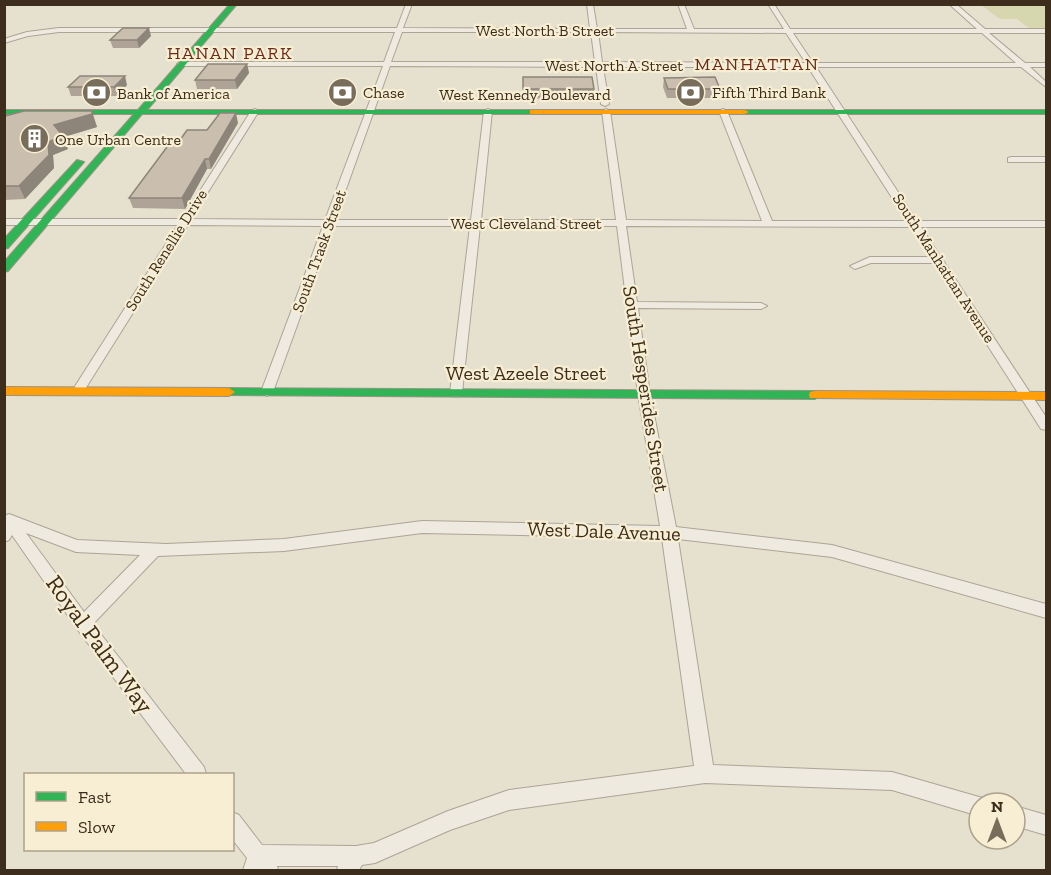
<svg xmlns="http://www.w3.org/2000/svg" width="1051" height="875" font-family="'Zilla Slab',serif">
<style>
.green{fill:#d6d7af}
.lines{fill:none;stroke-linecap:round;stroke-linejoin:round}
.street-casing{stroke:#aca496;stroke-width:2}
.fast-casing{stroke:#9b9486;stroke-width:2}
.slow-casing{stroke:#9b9486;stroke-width:2}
.street{fill:#eeeae0;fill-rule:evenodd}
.fast{fill:#30b455;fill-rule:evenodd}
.slow{fill:#ff9f0a;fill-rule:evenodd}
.wall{fill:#aea396}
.shaded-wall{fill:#8d857a}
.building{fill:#cabeae;stroke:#8d857a;stroke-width:1.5}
.labels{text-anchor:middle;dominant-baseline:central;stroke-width:4.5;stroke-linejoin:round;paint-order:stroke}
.far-street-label{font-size:16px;fill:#3c2d1d;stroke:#f8eed3}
.far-poi-label{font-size:16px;fill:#3c2d1d;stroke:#f8eed3;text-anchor:start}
.far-neighbourhood-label{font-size:18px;letter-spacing:1.5px;fill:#6c2c1a;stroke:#f8eed3}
.street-label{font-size:20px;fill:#3c2d1d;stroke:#f8eed3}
.near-street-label{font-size:24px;fill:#3c2d1d;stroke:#f8eed3}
</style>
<rect width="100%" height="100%" fill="#e6e0ce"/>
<polygon class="green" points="981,5 1044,5 1046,7 1046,29 1030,29 1017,19 1000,19"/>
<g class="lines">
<defs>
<g id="street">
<path d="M406,4H412L403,28L590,29L587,4H593L597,29H687L678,4H684L694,29H784L768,4H774L790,29H977L949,4H956L985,29H1046V33H989L1025,63H1046V67H1030L1046,82V87L1021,67H816L917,221H1046V227H921L1046,417V430L1041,429L935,263H871L855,269L850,266L870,257H931L911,227L626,226L637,302L761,303L767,306L761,309L638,308L650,394L676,527L832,545L1046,604V618L832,557L678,539L713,765L892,772L986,799L988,803H979V816L892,790L705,783L509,810L450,830L375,863L362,865L359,870H337L338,866H277L278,870H243L247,858L232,839V812L239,815L262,845L356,846L374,843L448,811L509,790L694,766L662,538L422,533L284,551L158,556L93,624L204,767L206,774H186L77,629L12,535L9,540L4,542V516L9,514L77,540L166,544L284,539L422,521L660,526L638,394L617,226H480L462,393L456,397L450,393L470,226H333L273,392L267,396L261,392L323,226L188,225L82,394H74L72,391L178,225H4V219H182L251,111L255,109L259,111L191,219L325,220L383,66H181L177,64L181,62H384L395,32H59L28,36L4,43V39L27,32L59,28H397ZM402,32H591L595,62H391ZM598,32L786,33L806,63L602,62ZM793,33H982L1016,63H813ZM390,66L596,67L601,104L605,106L609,104L603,67H808L907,221H772L727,111L723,109L719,111L762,221L626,220L610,111L606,109L602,111L616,220H481L492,111L488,109L484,111L471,220H335ZM26,533L76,552L140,555L84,612Z"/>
<polygon points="1011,157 1046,157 1046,162 1008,162 1008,158"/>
<polygon points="1015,806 1046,815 1046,835 1015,826"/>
</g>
<g id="fast">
<polygon points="230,4 237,4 147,110 533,110 537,112 533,114 142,114 8,271 4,272 4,262 134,114 4,114 4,110 138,110"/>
<rect x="742" y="110" width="304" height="4"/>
<polygon points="77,160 84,162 8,248 4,249 4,239"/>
<polygon points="229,388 815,391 821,395 815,399 225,395 223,392"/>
</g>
<g id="slow">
<polygon points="533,110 745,110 749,112 745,114 530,114 530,110"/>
<polygon points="4,387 229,388 235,392 229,396 4,395"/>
<polygon points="815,391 1046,392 1046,400 810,398 809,395 810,392"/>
</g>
</defs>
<use href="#street" class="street-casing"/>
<use href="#fast" class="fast-casing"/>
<use href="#slow" class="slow-casing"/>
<use href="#street" class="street"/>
<use href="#fast" class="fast"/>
<use href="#slow" class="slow"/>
</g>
<g class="wall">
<polygon points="151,36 139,48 113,48 110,40"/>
<polygon points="247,64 249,73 237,89 197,89 195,80"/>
<polygon points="523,77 594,89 593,98 523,99"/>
<polygon points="664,78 720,89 718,98 667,98 663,87"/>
<polygon points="127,85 117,96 71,96 68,87"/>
<polygon points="4,110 7,116 96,124 97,127 64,137 68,149 53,155 54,168 25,199 4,200"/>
<polygon points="238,123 214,164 211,169 207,169 185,209 133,208 129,198 207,130"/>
</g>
<g class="shaded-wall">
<polygon points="149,28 151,36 139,48 137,40"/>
<polygon points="247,64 249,73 237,89 235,80"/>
<polygon points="125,76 127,85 117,96 114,87"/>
<polygon points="92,111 97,127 64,137 68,149 53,155 54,168 25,199 19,186 48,142 54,125"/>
<polygon points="236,113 238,123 211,169 209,159"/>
<polygon points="205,159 207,169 185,209 182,198"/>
</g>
<g class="building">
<polygon points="123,28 149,28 137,40 110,40"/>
<polygon points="208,64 247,64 235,80 195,80"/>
<polygon points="80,76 125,76 114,87 68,87"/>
<polygon points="523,77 592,77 594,89 523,89"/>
<polygon points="715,77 720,89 668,89 664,78"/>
<polygon points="24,111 92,111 92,114 54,125 63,136 48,142 49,155 19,186 4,186 4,113 5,116"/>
<polygon points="220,113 236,113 212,154 209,159 205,159 182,198 129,198 170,143 178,143 187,130 207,130"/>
</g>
<defs>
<symbol id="bank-disc" viewBox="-11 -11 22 22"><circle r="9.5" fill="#786c5b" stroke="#f8eed3"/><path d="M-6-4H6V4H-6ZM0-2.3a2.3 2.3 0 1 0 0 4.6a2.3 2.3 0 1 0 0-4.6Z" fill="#fff"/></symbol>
<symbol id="building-disc" viewBox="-11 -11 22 22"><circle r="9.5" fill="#786c5b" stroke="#f8eed3"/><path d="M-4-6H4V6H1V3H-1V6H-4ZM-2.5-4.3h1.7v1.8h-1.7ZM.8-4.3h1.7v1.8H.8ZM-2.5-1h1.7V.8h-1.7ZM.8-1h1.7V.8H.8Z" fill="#fff"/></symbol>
</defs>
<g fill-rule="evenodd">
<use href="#bank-disc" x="326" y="76" width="33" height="33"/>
<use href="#bank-disc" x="674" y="76" width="33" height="33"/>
<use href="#bank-disc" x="80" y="76" width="33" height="33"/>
<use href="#building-disc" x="18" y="122" width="33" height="33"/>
</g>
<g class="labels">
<g class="far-street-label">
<text x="545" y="30">West North B Street</text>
<text x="614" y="65">West North A Street</text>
<text x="525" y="94">West Kennedy Boulevard</text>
<text x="526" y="223">West Cleveland Street</text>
<text transform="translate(166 250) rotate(-58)">South Renellie Drive</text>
<text transform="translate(319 251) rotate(-70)">South Trask Street</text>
<text transform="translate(944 268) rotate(57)">South Manhattan Avenue</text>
</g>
<g class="far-poi-label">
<text x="363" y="92">Chase</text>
<text x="712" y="92">Fifth Third Bank</text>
<text x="117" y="93">Bank of America</text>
<text x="55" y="139">One Urban Centre</text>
</g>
<g class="far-neighbourhood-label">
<text x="230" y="53">HANAN PARK</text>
<text x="757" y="64">MANHATTAN</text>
</g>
<g class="street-label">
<text x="526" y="373">West Azeele Street</text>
<text transform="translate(646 389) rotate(81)">South Hesperides Street</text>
<text transform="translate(604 531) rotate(2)">West Dale Avenue</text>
</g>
<g class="near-street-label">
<text transform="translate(100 644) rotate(54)">Royal Palm Way</text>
</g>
</g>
<rect width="1051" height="875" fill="none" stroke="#3c2d1d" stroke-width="12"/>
<rect x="24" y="773" width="210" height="78" fill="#f8eed3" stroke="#ada18a" stroke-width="1.5"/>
<rect x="36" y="792" width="30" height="9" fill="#30b455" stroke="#ada18a" stroke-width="1.5"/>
<text x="78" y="803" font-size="18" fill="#3c2d1d">Fast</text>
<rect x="36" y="822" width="30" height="9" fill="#ff9f0a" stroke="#ada18a" stroke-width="1.5"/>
<text x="78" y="833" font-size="18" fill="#3c2d1d">Slow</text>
<g transform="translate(997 821)"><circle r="28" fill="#f8eed3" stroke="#ada18a" stroke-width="1.5"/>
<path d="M0-4.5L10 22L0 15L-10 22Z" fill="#786c5b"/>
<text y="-9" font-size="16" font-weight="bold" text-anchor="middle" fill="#3c2d1d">N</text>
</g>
</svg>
